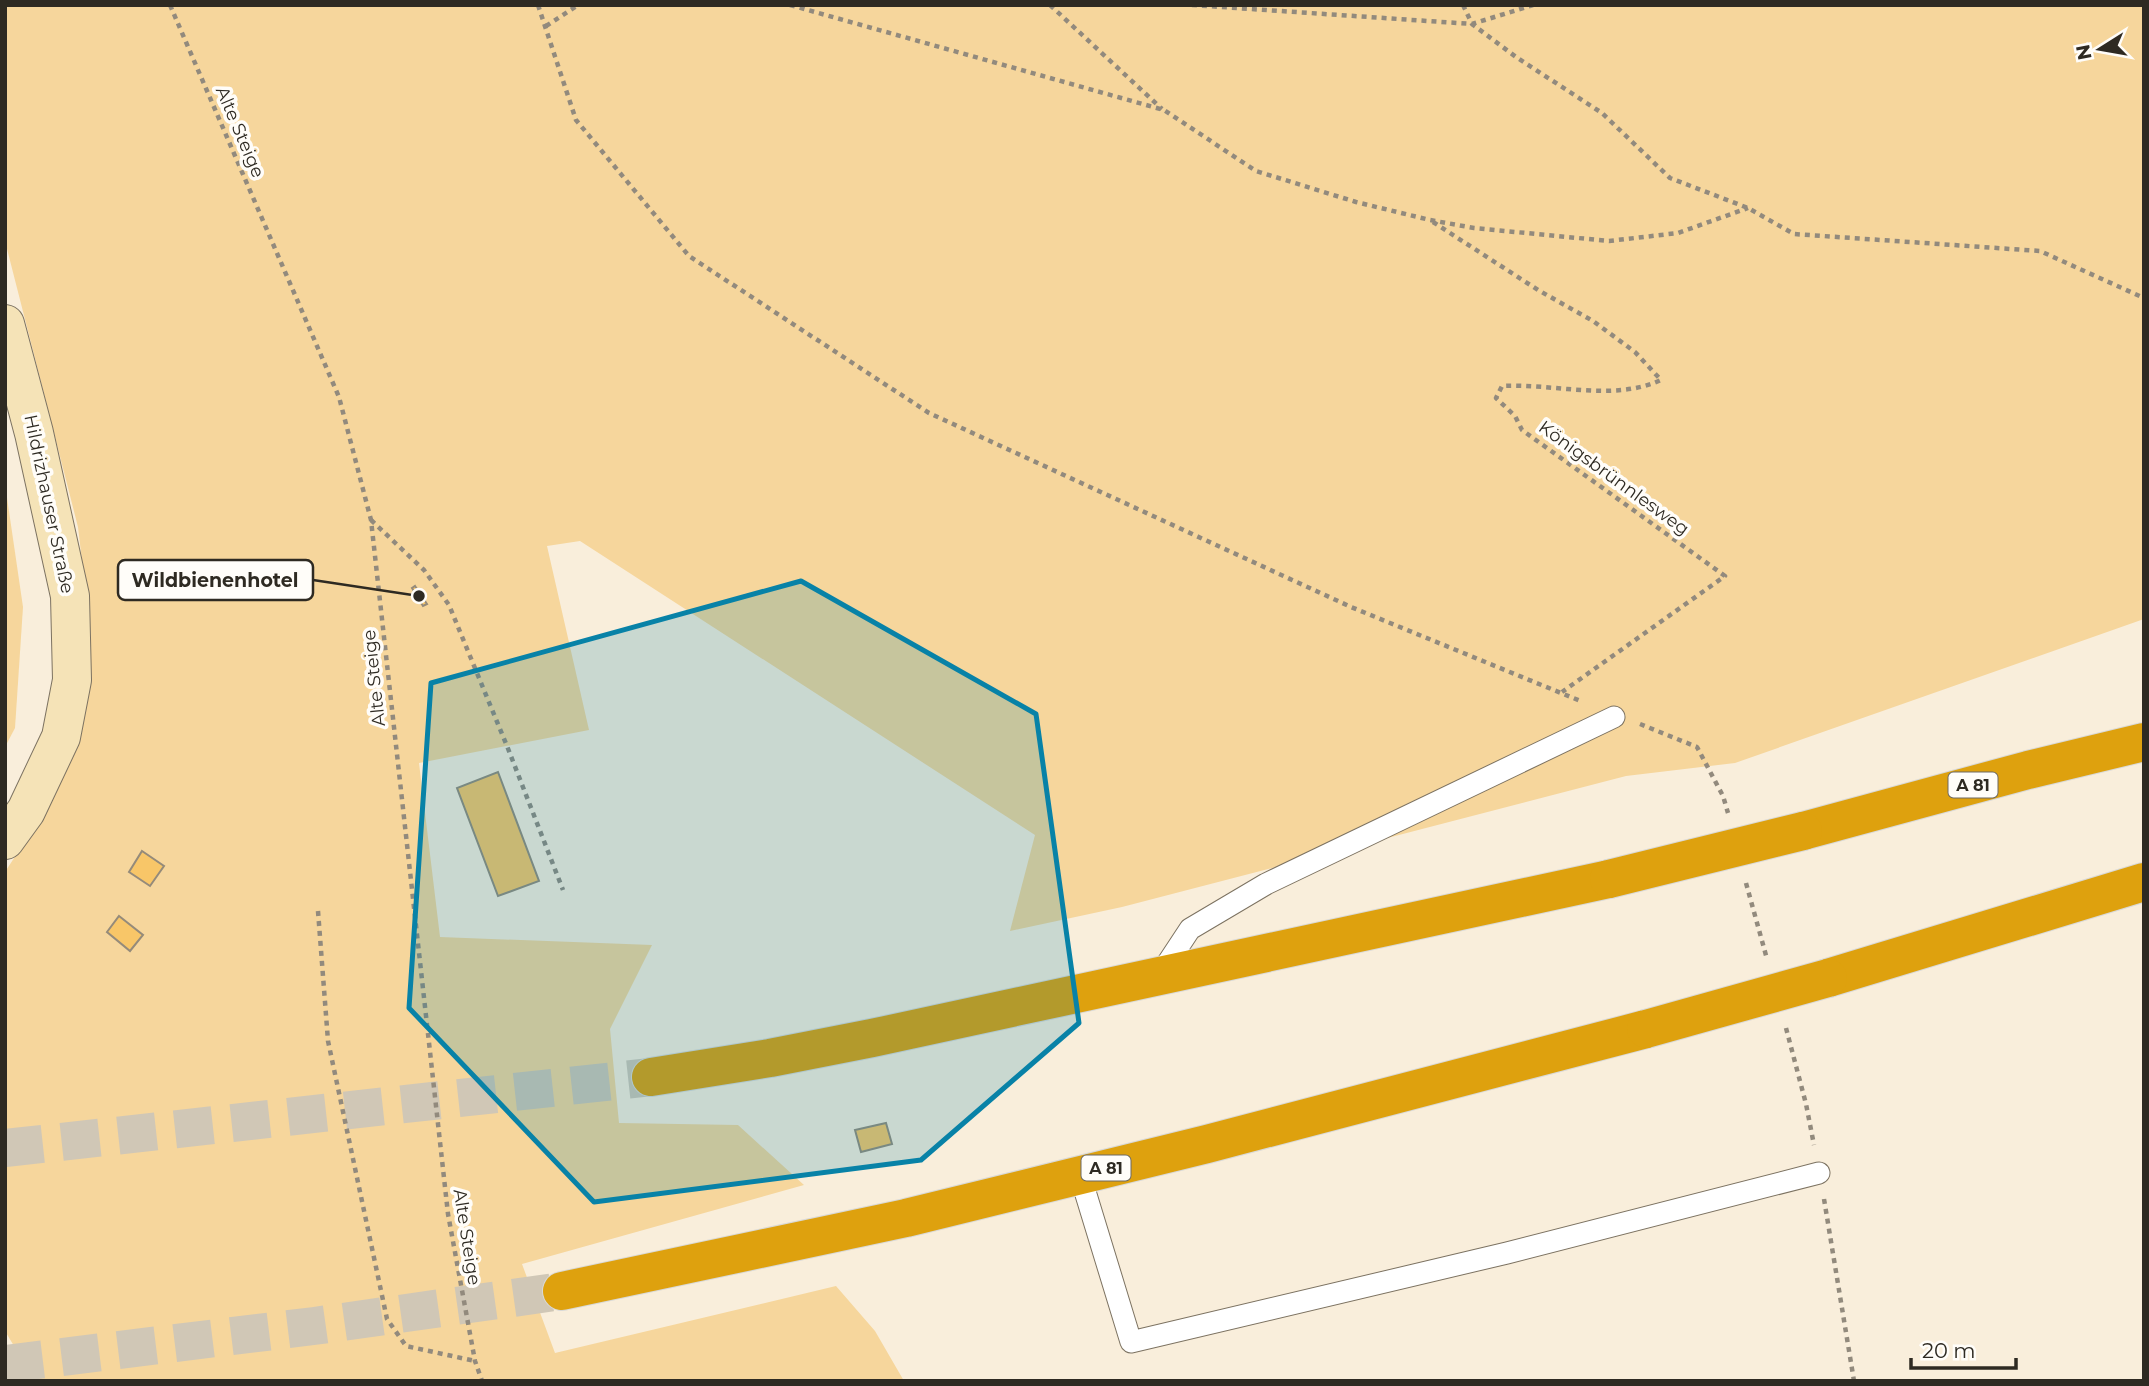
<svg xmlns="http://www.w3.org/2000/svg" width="2149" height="1386" font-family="Montserrat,sans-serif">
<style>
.green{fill:#f6d69c}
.building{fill:#f8c668;stroke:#958b7a;stroke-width:2}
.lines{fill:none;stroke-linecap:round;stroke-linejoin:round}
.highway-tunnel{stroke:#d0c7b6;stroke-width:38;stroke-dasharray:38 19;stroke-linecap:butt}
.lane-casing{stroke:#7c7261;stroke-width:23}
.secondary-casing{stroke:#7c7261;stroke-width:40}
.highway-casing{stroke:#d9d9d7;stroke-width:40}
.path{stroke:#928a7d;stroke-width:4.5;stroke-dasharray:5 5;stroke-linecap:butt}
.lane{stroke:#fff;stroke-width:21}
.secondary{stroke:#f5e3b7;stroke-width:38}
.highway{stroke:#dea10e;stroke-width:38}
.highway-bridge-casing{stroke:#d9d9d7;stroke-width:40;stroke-linecap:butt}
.highway-bridge{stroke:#dea10e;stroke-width:38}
.marked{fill:#0882a7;fill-opacity:0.2;stroke:#0882a7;stroke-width:5;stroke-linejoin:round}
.labels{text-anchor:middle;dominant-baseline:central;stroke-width:7;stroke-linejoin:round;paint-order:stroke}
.shield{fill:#fffdf9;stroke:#6d6962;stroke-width:2}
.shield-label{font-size:16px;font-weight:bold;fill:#2e2a22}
.street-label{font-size:18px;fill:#2e2a22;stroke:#fffdf9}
.leader{fill:none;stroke:#2e2a22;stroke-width:2.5}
.callout-dot{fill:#2e2a22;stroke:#fffdf9;stroke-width:2.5}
.callout{fill:#fffdf9;stroke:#2e2a22;stroke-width:2.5}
.callout-label{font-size:19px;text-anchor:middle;font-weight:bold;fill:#2e2a22}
</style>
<rect width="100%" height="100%" fill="#f9eedb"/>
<g class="green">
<polygon points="5,5 2144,5 2144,619 1735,763 1626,776 1122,907 1010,931 1035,835 580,541 547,546 589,730 419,763 440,937 652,945 610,1029 619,1123 738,1125 804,1185 522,1264 555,1353 836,1286 875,1331 904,1381 35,1381 5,1331 5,872 16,855 83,713 91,637 78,527 5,241"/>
<polygon points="5,484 23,607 15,728 5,747"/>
</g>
<g class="building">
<polygon points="415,586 427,604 423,606 412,588"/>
<polygon points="498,772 539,881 498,896 457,788"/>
<polygon points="142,851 164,866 150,886 129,872"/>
<polygon points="119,916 143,935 130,951 107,932"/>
<polygon points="886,1123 892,1144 861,1152 855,1130"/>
</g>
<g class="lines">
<g class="highway-tunnel">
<polyline points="5,1148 651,1077"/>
<polyline points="5,1364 314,1326 562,1291"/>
</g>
<defs>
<g id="lane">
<polyline points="1159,976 1190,929 1266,884 1614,717"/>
<polyline points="1080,1175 1131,1342 1507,1253 1819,1173"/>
</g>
<polyline id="secondary" points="5,324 34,433 70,596 72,680 61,737 26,811 5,840"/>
<g id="highway">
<polyline points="1803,831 2028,770 2144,742"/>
<polyline points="1828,978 2144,882"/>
<polyline points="651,1077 770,1058 872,1038 1609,879"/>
<polyline points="562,1291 906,1218 1207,1144 1646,1029"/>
</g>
</defs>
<use href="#lane" class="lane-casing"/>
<use href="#secondary" class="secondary-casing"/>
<use href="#highway" class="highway-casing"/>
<g class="path">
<polyline points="170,5 339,397 371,520 448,1214 475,1361 482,1381"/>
<polyline points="538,5 576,120 689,256 929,413 1351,607 1583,702"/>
<polyline points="790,5 1164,110 1256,171 1356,202 1430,220 1474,228 1609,241 1678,233 1748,208"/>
<polyline points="1050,5 1162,109"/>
<polyline points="1192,5 1472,24 1533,5"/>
<polyline points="1463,5 1472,24 1516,57 1602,113 1670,178 1748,208 1794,234 2040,251 2144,298"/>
<polyline points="546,26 578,5"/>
<path d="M1433,222L1538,290L1593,321L1635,352L1661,380C1614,402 1553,383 1502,386L1496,398L1515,416L1522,430L1725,576L1562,692"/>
<polyline points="371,520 424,570 449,605 507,746 563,890"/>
<polyline points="1640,724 1697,747 1723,796 1728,813"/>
<polyline points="1746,883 1767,959"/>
<polyline points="318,911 328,1041 387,1319 406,1346 475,1361"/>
<polyline points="1786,1028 1806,1104 1814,1145"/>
<polyline points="1824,1199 1854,1381"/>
</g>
<use href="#lane" class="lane"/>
<use href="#secondary" class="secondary"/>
<use href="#highway" class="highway"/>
<defs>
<g id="highway-bridge">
<polyline points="1609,879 1803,831"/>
<polyline points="1646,1029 1828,978"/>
</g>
</defs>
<use href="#highway-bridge" class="highway-bridge-casing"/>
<use href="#highway-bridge" class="highway-bridge"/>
</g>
<path class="marked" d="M801,581L1036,714L1079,1023L921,1160L594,1202L409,1008L431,683Z"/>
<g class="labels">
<g class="shield">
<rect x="1948.5" y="772.5" width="49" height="25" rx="5"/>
<rect x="1081.5" y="1155.5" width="49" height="25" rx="5"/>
</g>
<g class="shield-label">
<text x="1973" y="785">A 81</text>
<text x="1106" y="1168">A 81</text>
</g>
<g class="street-label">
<text transform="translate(240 132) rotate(67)">Alte Steige</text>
<text transform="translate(1614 478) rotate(36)">Königsbrünnlesweg</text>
<text transform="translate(49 504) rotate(78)">Hildrizhauser Straße</text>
<text transform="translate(374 678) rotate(-96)">Alte Steige</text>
<text transform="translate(467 1237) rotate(81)">Alte Steige</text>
</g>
</g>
<path class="leader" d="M419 596L313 580"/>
<circle class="callout-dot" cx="419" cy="596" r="7"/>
<rect class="callout" x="118" y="560" width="195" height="40" rx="7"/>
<g class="callout-label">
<text x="215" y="587">Wildbienenhotel</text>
</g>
<rect width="2149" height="1386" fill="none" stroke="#2e2a22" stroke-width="14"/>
<g transform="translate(2100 49) rotate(259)" stroke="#fffdf9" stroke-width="5" paint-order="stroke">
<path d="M0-5L12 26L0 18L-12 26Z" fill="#2e2a22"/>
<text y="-10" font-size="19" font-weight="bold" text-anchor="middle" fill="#2e2a22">N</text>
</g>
<path d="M1911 1358v10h105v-10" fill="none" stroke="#2e2a22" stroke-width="3.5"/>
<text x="1922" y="1358" font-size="21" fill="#2e2a22" stroke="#fffdf9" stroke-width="5" paint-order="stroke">20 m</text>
</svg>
